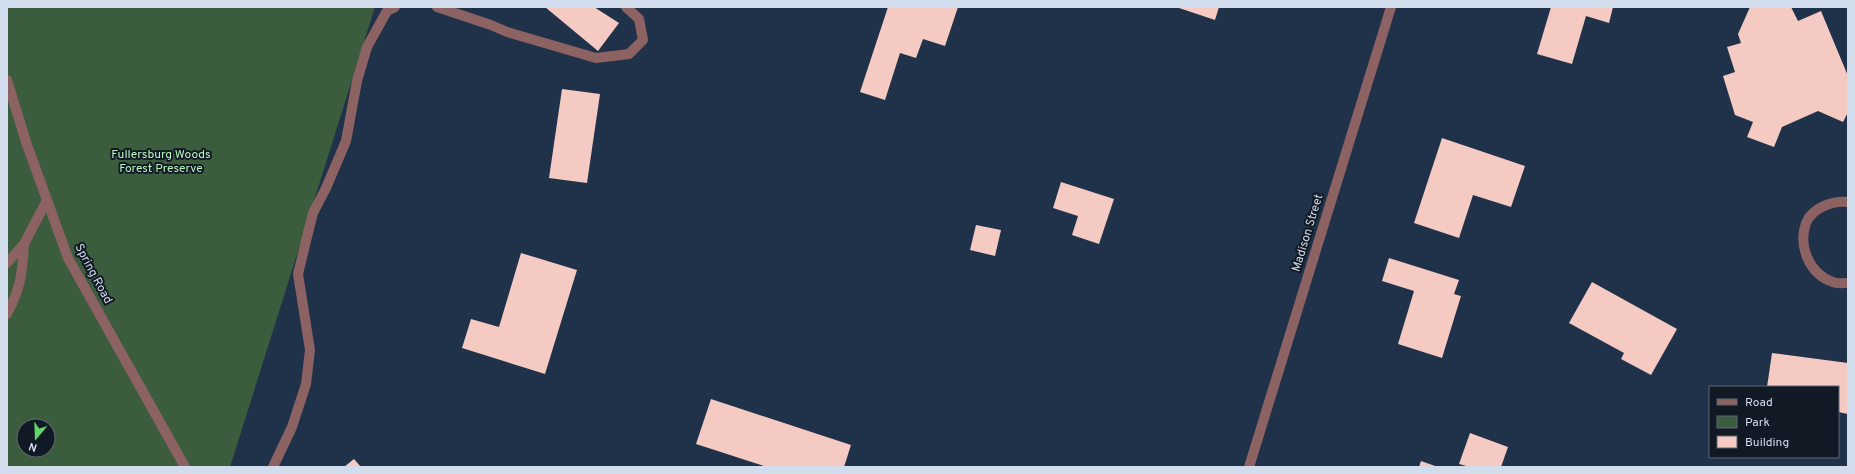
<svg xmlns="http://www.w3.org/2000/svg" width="1855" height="474" font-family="Overpass,sans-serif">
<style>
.green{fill:#3c5c3e;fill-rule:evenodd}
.building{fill:#f4cac2}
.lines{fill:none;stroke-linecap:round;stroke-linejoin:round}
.minor{stroke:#8d6263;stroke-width:10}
.labels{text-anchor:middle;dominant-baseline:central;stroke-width:4;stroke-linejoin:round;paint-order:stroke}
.park-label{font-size:12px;fill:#baf4bd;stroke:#111924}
.street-label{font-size:12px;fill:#d1ddec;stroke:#111924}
</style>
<rect width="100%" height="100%" fill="#20324a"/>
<path class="green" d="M7,7H375L230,467H7ZM24,426H48V450H24Z"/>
<g class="building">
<polygon points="545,7 594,7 619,23 598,51"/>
<polygon points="888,7 958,7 945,46 923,39 916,58 900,53 885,100 860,92"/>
<polygon points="1176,7 1219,7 1215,20"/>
<polygon points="1551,7 1613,7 1609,23 1586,16 1572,64 1537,54"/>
<polygon points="1750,7 1791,7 1798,21 1821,11 1848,76 1848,112 1843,122 1818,111 1782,127 1774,147 1747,137 1753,122 1735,115 1723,76 1735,72 1727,47 1741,43 1738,34"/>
<polygon points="562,89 600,94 587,183 549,178"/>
<polygon points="1442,138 1525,166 1511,207 1473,195 1459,238 1414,223"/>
<polygon points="1061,182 1114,199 1099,244 1072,235 1078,216 1053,208"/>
<polygon points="976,225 1001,230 995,256 970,250"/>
<polygon points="521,253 577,270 545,374 462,348 471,319 499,327"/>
<polygon points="1389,258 1459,280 1454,294 1461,296 1442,358 1398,344 1414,291 1382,281"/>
<polygon points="1592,282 1677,329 1651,375 1621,359 1624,353 1569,323"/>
<polygon points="1772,353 1848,363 1848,414 1838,412 1838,387 1767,387"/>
<polygon points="711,399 851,445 844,467 767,467 696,444"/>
<polygon points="1470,433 1508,447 1501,467 1470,467 1459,464"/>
<polygon points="354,459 361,467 344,467"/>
<polygon points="1421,461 1438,467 1419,467"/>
</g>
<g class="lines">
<g class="minor">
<polyline points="437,7 491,25 507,32 596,58 629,54 643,40 639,19 626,7"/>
<polyline points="7,80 26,142 68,258 185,467"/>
<path d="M1848,202C1833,200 1812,208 1806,223C1798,246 1809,274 1833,282C1837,284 1843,283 1848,283"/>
<polyline points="7,263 24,244 47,200"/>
<path d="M7,314C21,287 22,275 24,244"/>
<polyline points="273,467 292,427 306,384 310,350 298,274 306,241 313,213 326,188 346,141 357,81 367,47 387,11 395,7"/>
<polyline points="1249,467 1391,7"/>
</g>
</g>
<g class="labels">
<g class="park-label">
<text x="161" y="155">Fullersburg Woods<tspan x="161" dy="14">Forest Preserve</tspan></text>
</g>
<g class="street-label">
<text transform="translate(1308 233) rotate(-73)">Madison Street</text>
<text transform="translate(93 274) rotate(62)">Spring Road</text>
</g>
</g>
<rect width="1855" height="474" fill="none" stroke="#d1ddec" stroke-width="16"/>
<rect x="1709" y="386" width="130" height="72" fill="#111924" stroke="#5e6774"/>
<rect x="1717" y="399" width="20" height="6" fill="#8d6263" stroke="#5e6774"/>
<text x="1745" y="406" font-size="12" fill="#d1ddec">Road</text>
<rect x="1717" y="416" width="20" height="12" fill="#3c5c3e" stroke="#5e6774"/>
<text x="1745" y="426" font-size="12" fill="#d1ddec">Park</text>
<rect x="1717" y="436" width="20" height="12" fill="#f4cac2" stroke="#5e6774"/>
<text x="1745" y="446" font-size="12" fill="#d1ddec">Building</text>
<g transform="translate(36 438) rotate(199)"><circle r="19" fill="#111924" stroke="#5e6774"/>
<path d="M0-3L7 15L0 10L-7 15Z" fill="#63d468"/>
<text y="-6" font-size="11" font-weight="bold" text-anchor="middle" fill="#d1ddec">N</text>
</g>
</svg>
